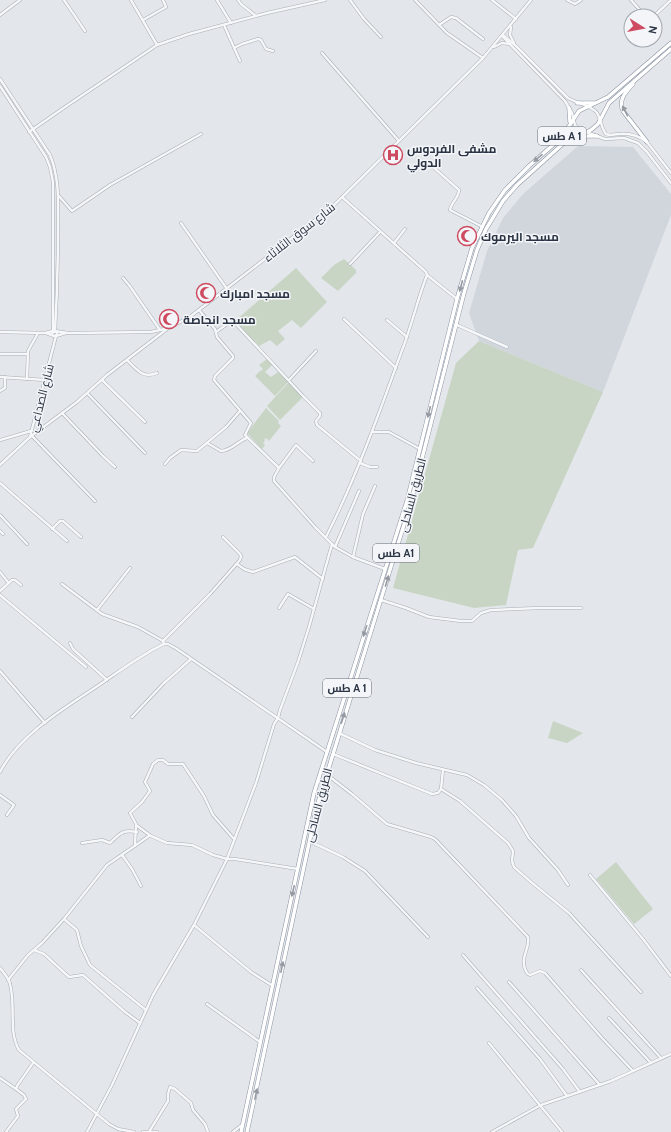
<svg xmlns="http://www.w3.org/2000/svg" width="671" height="1132" font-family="Cabin,Cairo,sans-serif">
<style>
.built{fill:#d1d6dd}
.green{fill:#c9d5c4}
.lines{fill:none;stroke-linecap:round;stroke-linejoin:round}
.minor-casing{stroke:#a8aeb6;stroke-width:3.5}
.highway-casing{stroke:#8b94a2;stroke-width:4.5}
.minor{stroke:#f6f7f9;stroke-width:2.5}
.highway{stroke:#fff;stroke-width:3.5}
.oneway{fill:#959aa2}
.labels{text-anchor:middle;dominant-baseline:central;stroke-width:3;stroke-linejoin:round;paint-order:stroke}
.shield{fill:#f3f5f8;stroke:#676e7a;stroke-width:1}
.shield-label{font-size:11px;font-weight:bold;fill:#2b3444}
.poi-label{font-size:12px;font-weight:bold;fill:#2b3444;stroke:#f3f5f8;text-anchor:start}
.street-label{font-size:12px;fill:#2b3444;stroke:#f3f5f8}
</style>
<rect width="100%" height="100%" fill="#e3e7eb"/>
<polygon class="built" points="578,146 633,147 671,194 671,215 603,392 479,341 469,313 487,251 503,218 523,194"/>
<g class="green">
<polygon points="344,259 356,270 356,273 338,291 321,278 334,265"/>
<polygon points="296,268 327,302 301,328 292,320 278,331 285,339 277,346 270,340 259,346 235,321"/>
<polygon points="479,341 603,392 533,548 518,550 506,605 474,608 393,588 456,363"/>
<polygon points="267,359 272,365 265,372 271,377 278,372 288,382 275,396 255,376 260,371 261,371 263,369 259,365"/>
<polygon points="289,382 303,397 280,420 267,406"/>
<polygon points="266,408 279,421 278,423 281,426 269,441 266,438 264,440 265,441 263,443 265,445 262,449 247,433"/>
<polygon points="553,721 583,733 567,743 548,738"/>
<polygon points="616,862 653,909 634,924 596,879"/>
</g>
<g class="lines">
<defs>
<g id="minor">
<polyline points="64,0 85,31"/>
<polyline points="131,0 157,45"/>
<polyline points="217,0 231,23"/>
<polyline points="238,0 241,4 256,16"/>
<polyline points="350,0 364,19 381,37"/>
<polyline points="415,0 447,33 483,58"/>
<polyline points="492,0 516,19"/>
<polyline points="567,0 575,4 581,0"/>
<polyline points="631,0 645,16"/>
<polyline points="0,15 20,0"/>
<polyline points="654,16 671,0"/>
<polyline points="143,20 166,7 163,0"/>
<polyline points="224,25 240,61"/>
<polyline points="439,25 451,17 456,18 483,39"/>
<polyline points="511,27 510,35 514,43"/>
<path d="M503,35L516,46L568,98C576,103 593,106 597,113C601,119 601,128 606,134C611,136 614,134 619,134C630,133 639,136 647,142L671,173"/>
<polyline points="502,36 565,101 572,113 575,125 578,129 605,139 624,138 638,143 647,152 671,183"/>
<polyline points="494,47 502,43 510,44"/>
<polyline points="234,48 242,44 258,39 261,40 266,49 273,51"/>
<polyline points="322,53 399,141"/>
<path d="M0,79L50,155C60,179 58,205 58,230C58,264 57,297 55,331"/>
<polyline points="0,86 46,157 50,167 53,182 53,331 45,333 0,332"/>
<polyline points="29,132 65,107 157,45 189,34 267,13 325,0"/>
<path d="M433,167L459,190C459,198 451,202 450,210L481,226"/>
<polyline points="58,195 72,211 110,185 201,134"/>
<polyline points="181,223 227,289"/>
<polyline points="394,243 405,229"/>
<polyline points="350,264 380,232"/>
<polyline points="427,275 457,299"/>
<polyline points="123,278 129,285 160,330"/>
<polyline points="199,310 215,329 217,337 233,356 233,358 215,376 214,380 251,423 245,435 279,468 274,477 274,481 315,527 335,547 353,557 385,569"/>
<polyline points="344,319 396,368"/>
<polyline points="387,320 407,337"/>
<polyline points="457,325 507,347"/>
<polyline points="55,331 68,333 151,332 169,328 191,316 332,207 483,58 531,0"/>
<polyline points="216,332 230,322 234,322 303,396 320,413 320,416 316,421 317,425 361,461"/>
<polyline points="46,333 54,336 57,335 57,332 53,331 52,335"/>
<polyline points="0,354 28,354"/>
<path d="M127,360C136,369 143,379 157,373"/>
<polyline points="0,377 45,380"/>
<polyline points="27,379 28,351 38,333"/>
<polyline points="102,380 145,422"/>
<polyline points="289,380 316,351"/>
<polyline points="0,391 5,388 5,377"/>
<polyline points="87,393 145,453"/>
<polyline points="62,413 103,456 115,467"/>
<polyline points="372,432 389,432 420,449"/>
<polyline points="32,436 95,501"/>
<polyline points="30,437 77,402 107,375 167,329"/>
<polyline points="0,440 31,431"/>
<path d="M207,443L221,451C231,451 238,441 247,438"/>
<polyline points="360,463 370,467 377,467"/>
<polyline points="165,464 170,458 181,450 197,451 226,427 240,411"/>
<polyline points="0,465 30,437 56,336 66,333"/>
<polyline points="279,468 296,445 313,461"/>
<polyline points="0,483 67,541"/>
<polyline points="0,515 27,544"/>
<polyline points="52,529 60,521 63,521 81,537"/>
<polyline points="0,531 3,534"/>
<path d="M326,537C356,478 378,416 401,353C411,328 417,301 427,275L426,272L342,197"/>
<polyline points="335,547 359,491"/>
<polyline points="353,557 363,514 375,486"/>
<polyline points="237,564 244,569 253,572 295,557 323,579"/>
<polyline points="0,572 8,582"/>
<polyline points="62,584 102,614 138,627 163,641"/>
<polyline points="0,591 12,580 15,580 21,585"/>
<polyline points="0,595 86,667"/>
<polyline points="381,600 406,608 429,617 461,621 472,621 481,613 491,610 539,608 581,608"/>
<polyline points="279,608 288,594 314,609"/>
<polyline points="97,610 130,568"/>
<polyline points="70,643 73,649 107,680"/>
<polyline points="164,644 163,641 210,594 240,560 241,556 240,554 223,537"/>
<polyline points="0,671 45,723"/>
<polyline points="132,717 164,683 191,659"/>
<polyline points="339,733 375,750 416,763 467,775 484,785 502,800 516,816 529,838 558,870 568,885"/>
<polyline points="333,754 432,794 438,793 441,789"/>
<polyline points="443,770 441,789 460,801 508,843 513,851 512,861 514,867 531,882 569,913 641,992"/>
<path d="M0,772C20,733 67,707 102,683C121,670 144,653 164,644H168L177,649L327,752"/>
<path d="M326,774L352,794L387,824L431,837L435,839L528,937C531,948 517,960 528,974L530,975L540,971L545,973L602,1038L633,1071"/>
<polyline points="0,795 14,805 7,815"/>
<polyline points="136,825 151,836"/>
<polyline points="309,841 343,857 365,871 428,937"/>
<path d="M82,843L102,840L110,843C120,834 122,829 137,832"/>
<polyline points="135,846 136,824 130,813 142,802 150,791 145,782 153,764 158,760 163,760 168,764 183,764 204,796 213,815 234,839"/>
<polyline points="122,855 132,869 141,886"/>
<polyline points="590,875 643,939 671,976"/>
<polyline points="64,919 77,930 81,946 90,965 146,1010"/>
<polyline points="194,925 251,972 273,986"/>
<polyline points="34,950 44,954 69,977 83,975 125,1012 140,1023"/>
<polyline points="463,955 563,1069 580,1092"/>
<path d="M0,968C4,973 9,978 10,984C16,1005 8,1031 19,1050L109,1124L118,1129L134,1132"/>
<polyline points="581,970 661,1058"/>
<polyline points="8,980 28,955 42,943 64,919 107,865 149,836 151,836 167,843 192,845 213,855 227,859 235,859 298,869"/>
<polyline points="509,982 600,1085"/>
<polyline points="477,988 540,1059 567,1096"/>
<polyline points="207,1004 260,1042"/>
<polyline points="609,1018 651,1063"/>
<polyline points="489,1043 562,1132"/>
<polyline points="0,1078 16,1089 17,1086 33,1063"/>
<polyline points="6,1132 18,1116 16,1109 26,1099 24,1095 16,1089"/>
<polyline points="87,1132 112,1085 153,995 194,925 227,859 256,783 274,724 278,718 280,710 298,662 309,627 332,544"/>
<polyline points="143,1132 157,1132"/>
<polyline points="149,1132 168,1101 168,1094 170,1087 175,1089 191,1103 193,1110 205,1124 208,1132"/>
<polyline points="233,1132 242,1125"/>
<polyline points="492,1132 541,1105 611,1081 671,1054"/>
</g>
<g id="highway">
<path d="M633,84C626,92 618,99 623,111L647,142"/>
<polyline points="577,103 594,103"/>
<polyline points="569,108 570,122"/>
<polyline points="581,136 597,136"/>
<polyline points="241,1132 314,793 407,501 457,299 472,248 489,213 505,190 529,166 562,137 579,111 608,97 671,43"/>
<polyline points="247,1132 317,806 411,502 464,293 477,250 486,229 494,216 503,201 517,185 566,141 591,130 598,124 609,103 671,49"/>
</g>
</defs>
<use href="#minor" class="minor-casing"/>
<use href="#highway" class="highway-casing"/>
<use href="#minor" class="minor"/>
<use href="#highway" class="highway"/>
</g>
<defs><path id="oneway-solid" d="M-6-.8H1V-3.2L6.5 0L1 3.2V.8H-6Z"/></defs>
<g class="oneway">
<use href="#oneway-solid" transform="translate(625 111) rotate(-118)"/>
<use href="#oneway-solid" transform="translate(538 158) rotate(139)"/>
<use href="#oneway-solid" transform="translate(461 286) rotate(105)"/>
<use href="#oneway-solid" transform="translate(429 412) rotate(104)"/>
<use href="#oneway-solid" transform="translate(387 581) rotate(-73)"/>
<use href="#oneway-solid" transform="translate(365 631) rotate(108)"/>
<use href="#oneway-solid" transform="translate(343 718) rotate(-72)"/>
<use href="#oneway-solid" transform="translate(293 891) rotate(103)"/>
<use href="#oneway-solid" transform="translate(282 967) rotate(-78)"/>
<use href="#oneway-solid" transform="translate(256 1094) rotate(-78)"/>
</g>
<defs>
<symbol id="hospital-ring" viewBox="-11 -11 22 22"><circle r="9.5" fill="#f3f5f8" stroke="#ce4a60" stroke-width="1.5"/><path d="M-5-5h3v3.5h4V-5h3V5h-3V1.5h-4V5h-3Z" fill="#ce4a60"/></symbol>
<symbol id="mosque-ring" viewBox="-11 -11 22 22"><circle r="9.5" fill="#f3f5f8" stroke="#ce4a60" stroke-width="1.5"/><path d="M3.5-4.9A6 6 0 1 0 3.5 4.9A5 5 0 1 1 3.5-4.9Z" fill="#ce4a60"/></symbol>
</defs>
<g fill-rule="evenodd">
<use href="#hospital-ring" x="382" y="144" width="22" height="22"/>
<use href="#mosque-ring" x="456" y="225" width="22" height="22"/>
<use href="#mosque-ring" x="195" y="282" width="22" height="22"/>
<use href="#mosque-ring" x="158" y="308" width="22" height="22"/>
</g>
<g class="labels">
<g class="shield">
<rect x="538" y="127" width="48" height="18" rx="3"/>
<rect x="373" y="544" width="46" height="18" rx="3"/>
<rect x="323" y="679" width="48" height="18" rx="3"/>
</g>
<g class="shield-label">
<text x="562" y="136">طس A 1</text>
<text x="396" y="553">طس A1</text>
<text x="347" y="688">طس A 1</text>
</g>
<g class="poi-label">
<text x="407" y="148">مشفى الفردوس<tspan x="407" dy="14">الدولي</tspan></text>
<text x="481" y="236">مسجد اليرموك</text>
<text x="220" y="293">مسجد امبارك</text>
<text x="183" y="319">مسجد انجاصة</text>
</g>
<g class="street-label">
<text transform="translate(299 232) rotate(-38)">شارع سوق الثلاثاء</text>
<text transform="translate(41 398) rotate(-76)">شارع الصداعي</text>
<text transform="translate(412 495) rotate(-75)">الطريق الساحلى</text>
<text transform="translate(318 805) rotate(-75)">الطريق الساحلى</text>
</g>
</g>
<g transform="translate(643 28) rotate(101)"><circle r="19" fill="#f3f5f8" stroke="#a3a8b0"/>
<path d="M0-3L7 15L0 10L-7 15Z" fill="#ce4a60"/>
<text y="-6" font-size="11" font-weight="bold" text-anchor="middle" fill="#2b3444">N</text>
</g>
</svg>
